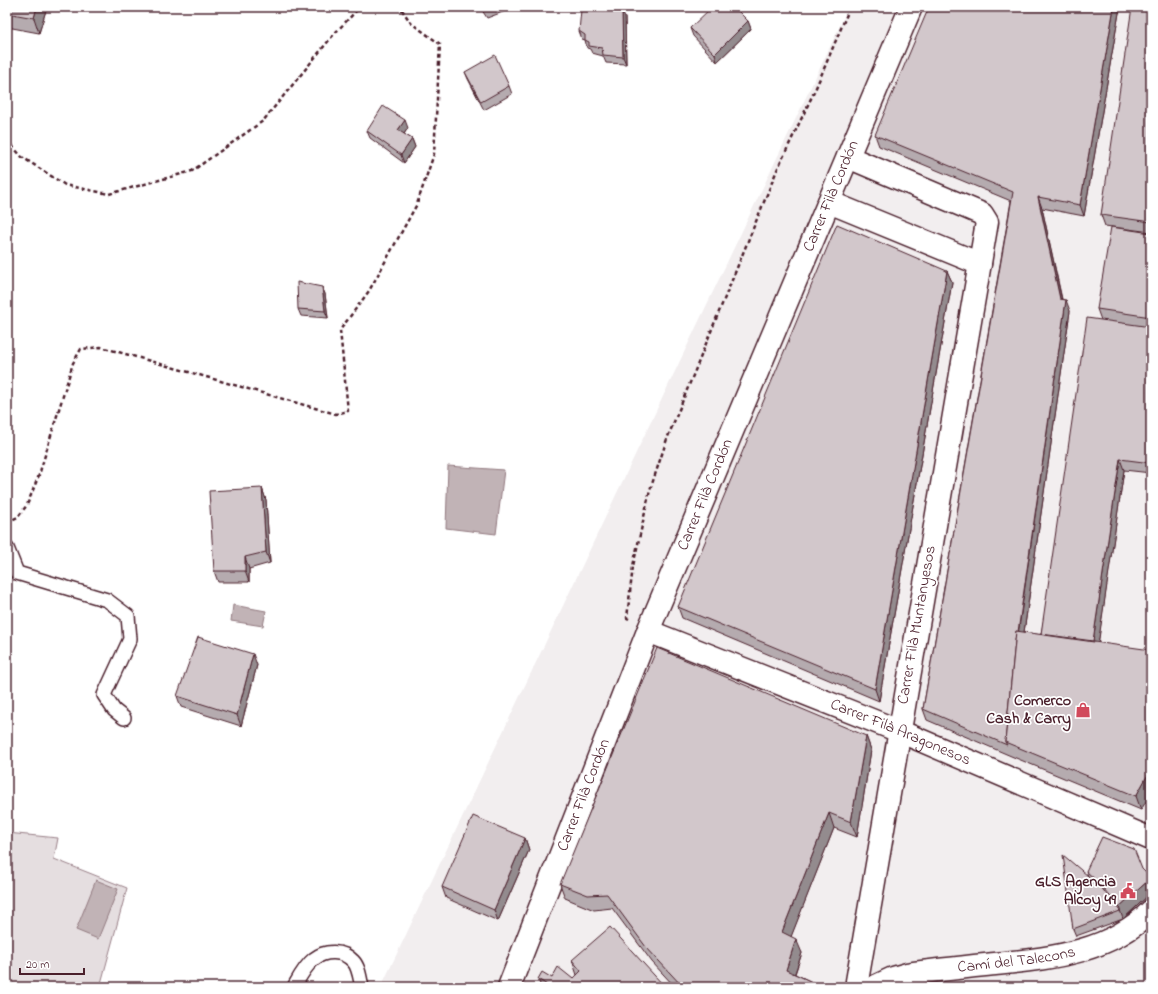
<svg xmlns="http://www.w3.org/2000/svg" width="1158" height="994" font-family="'Indie Flower',sans-serif">
<style>
.built{fill:#f2eeef}
.green{fill:#e5dee0;stroke:#987e86}
.water{fill:#c1b3b6;stroke:#91787e}
.lines{fill:none;stroke-linecap:round;stroke-linejoin:round}
.lane-casing{stroke:#4a1f2b;stroke-width:16}
.street-casing{stroke:#4a1f2b;stroke-width:25}
.path{stroke:#4a1f2b;stroke-width:2.5;stroke-dasharray:4 3;stroke-linecap:butt}
.lane{stroke:#fff;stroke-width:13}
.street{stroke:#fff;stroke-width:22}
.wall{fill:#b5abaf;stroke:#4a1f2b}
.shaded-wall{fill:#938b8e;stroke:#4a1f2b}
.building{fill:#d2c7cb;stroke:#4a1f2b}
.labels{text-anchor:middle;dominant-baseline:central;stroke-width:3.5;stroke-linejoin:round;paint-order:stroke}
.street-label{font-size:16px;fill:#4a1f2b;stroke:#fff}
.poi-label{font-size:16px;font-weight:bold;fill:#4a1f2b;stroke:#fff;text-anchor:end}
</style>
<rect width="100%" height="100%" fill="#fff"/>
<filter id="ink" filterUnits="userSpaceOnUse"><feTurbulence type="fractalNoise" baseFrequency=".025" numOctaves="2"/><feDisplacementMap in="SourceGraphic" scale="8" xChannelSelector="R" yChannelSelector="G"/><feConvolveMatrix kernelMatrix="1 2 1 2 8 2 1 2 1" color-interpolation-filters="sRGB"/></filter>
<g filter="url(#ink)">
<polygon class="built" points="849,7 1151,7 1151,987 381,987"/>
<polygon class="green" points="7,833 58,838 54,859 127,888 100,987 7,987"/>
<g class="water">
<polygon points="448,466 504,470 496,534 446,528"/>
<polygon points="233,605 266,611 263,626 231,621"/>
<polygon points="96,880 118,889 98,939 76,930"/>
</g>
<g class="lines">
<defs>
<g id="lane">
<polyline points="7,548 17,573 107,600 128,616 130,639 104,695 114,710 124,718"/>
<path d="M294,987C299,978 305,966 314,959C325,950 343,950 353,961C359,967 360,979 362,987"/>
</g>
<g id="street">
<polyline points="848,157 982,214 987,222 857,981 859,987"/>
<polyline points="829,202 980,264"/>
<path id="s1" d="M648,631L899,731L1151,839"/>
<path id="s2" d="M509,987L648,631L911,7"/>
<path id="s3" d="M874,987L893,978L907,974C936,970 966,967 995,964C1051,958 1109,953 1151,911"/>
</g>
</defs>
<use href="#lane" class="lane-casing"/>
<use href="#street" class="street-casing"/>
<g class="path">
<polyline points="7,140 22,157 65,185 109,194 192,171 263,121 335,33 360,7"/>
<polyline points="7,522 18,517 27,505 39,475 73,363 81,349 101,347 336,414 348,411 340,330 369,291 417,204 434,154 440,44 411,23 400,7"/>
<polyline points="629,619 627,618 633,566 650,490 667,439 777,170 815,90 850,7"/>
</g>
<use href="#lane" class="lane"/>
<use href="#street" class="street"/>
</g>
<g class="wall">
<polygon points="7,7 47,7 39,33 7,27"/>
<polygon points="480,7 516,7 487,18"/>
<polygon points="1120,7 1084,216 1042,208 1062,299 1070,311 1024,632 1041,635 1041,634 1101,320 1097,309 1151,233 1151,473 1124,470 1098,643 1141,810 1011,756 927,720 923,709 1011,201 879,146 875,135"/>
<polygon points="1151,7 1151,232 1105,226 1101,215"/>
<polygon points="625,18 626,64 606,63 603,56 592,53 590,49 587,48 585,40 582,39 579,31"/>
<polygon points="748,21 751,29 717,62 693,36 690,28"/>
<polygon points="465,72 509,86 512,94 484,110 468,79"/>
<polygon points="408,128 404,134 412,139 415,147 404,163 370,138 367,131"/>
<polygon points="947,271 952,282 879,701 682,618 678,607"/>
<polygon points="322,287 325,294 328,318 301,316 298,309"/>
<polygon points="262,488 266,500 270,563 249,569 249,582 218,582 214,571"/>
<polygon points="257,665 241,726 181,707 177,696"/>
<polygon points="866,736 871,750 857,837 834,828 791,936 802,953 795,974 823,987 675,987 652,962 612,908 594,910 565,898 560,884"/>
<polygon points="525,838 529,850 498,921 446,898 442,887"/>
<polygon points="1142,869 1151,878 1151,893 1123,919 1076,936 1073,929 1088,876 1086,871"/>
<polygon points="572,960 665,987 541,987 538,979 573,979 577,975"/>
</g>
<g class="shaded-wall">
<polygon points="37,7 47,7 39,33 34,18"/>
<polygon points="1114,7 1120,7 1084,216 1080,205"/>
<polygon points="622,11 625,18 626,64 623,57"/>
<polygon points="748,21 751,29 717,62 715,54"/>
<polygon points="405,120 408,128 401,138 398,130"/>
<polygon points="412,139 415,147 404,163 401,155"/>
<polygon points="1038,197 1042,208 1064,310 1060,299"/>
<polygon points="947,271 952,282 879,701 875,689"/>
<polygon points="322,287 325,294 328,318 325,311"/>
<polygon points="1066,300 1070,311 1022,646 1018,635"/>
<polygon points="1120,459 1124,470 1097,652 1093,641"/>
<polygon points="262,488 266,500 270,563 266,552"/>
<polygon points="245,557 249,569 249,582 245,571"/>
<polygon points="253,654 257,665 241,726 237,715"/>
<polygon points="866,736 871,750 857,837 851,822"/>
<polygon points="1151,769 1151,793 1141,810 1136,796"/>
<polygon points="829,813 834,828 787,947 782,932"/>
<polygon points="525,838 529,850 498,921 494,910"/>
<polygon points="1151,878 1151,893 1123,919 1119,907"/>
<polygon points="796,939 802,953 791,984 786,970"/>
</g>
<g class="building">
<polygon points="7,7 37,7 34,18 7,13"/>
<polygon points="482,7 494,7 484,11"/>
<polygon points="712,7 734,7 748,21 715,54 690,28"/>
<polygon points="929,7 1114,7 1080,205 1038,197 1060,299 1066,300 1018,632 1016,631 1005,742 1007,745 923,709 1013,192 875,135"/>
<polygon points="1132,7 1151,7 1151,222 1101,215"/>
<polygon points="581,10 622,11 623,57 603,55 602,48 589,46 589,42 585,40 585,35 579,31"/>
<polygon points="495,55 509,86 481,102 465,72"/>
<polygon points="383,106 405,120 398,130 412,139 401,155 367,131"/>
<polygon points="837,224 947,271 875,689 678,607"/>
<polygon points="1111,227 1151,233 1151,317 1097,309"/>
<polygon points="297,282 322,287 325,311 298,309"/>
<polygon points="1087,318 1151,327 1151,463 1120,459 1093,641 1041,634"/>
<polygon points="262,488 266,552 245,557 245,571 214,571 209,491"/>
<polygon points="1016,631 1151,650 1151,769 1136,796 1005,742"/>
<polygon points="198,637 253,654 237,715 177,696"/>
<polygon points="657,648 866,736 851,822 829,813 782,932 796,939 786,970 823,987 683,987 646,947 607,894 588,895 560,884"/>
<polygon points="473,816 525,838 494,910 442,887"/>
<polygon points="1102,837 1134,849 1142,869 1151,878 1119,907 1098,882 1086,871"/>
<polygon points="1063,855 1100,886 1120,911 1073,929"/>
<polygon points="610,927 665,987 550,987 538,979 542,972 552,978 558,967 573,979 581,971 572,960"/>
</g>
</g>
<defs>
<symbol id="shop-bare" viewBox="-9 -9 18 18"><path d="M-5-2.5h2.3a2.7 3.5 0 0 1 5.4 0H5L5.5 6h-11ZM-1.5-2.5h3a1.5 2.3 0 0 0-3 0Z" fill="#d1495b" stroke="#fff" stroke-width="2.5" paint-order="stroke"/></symbol>
<symbol id="civic-bare" viewBox="-9 -9 18 18"><path d="M-.6-6.5H3V-4.5H.6V-3L4-1V1h2V6H-6V1h2V-1L-.6-3ZM-1.2 2.5V6h2.4V2.5Z" fill="#d1495b" stroke="#fff" stroke-width="2.5" paint-order="stroke"/></symbol>
</defs>
<g fill-rule="evenodd">
<use href="#shop-bare" x="1072" y="699" width="22" height="22"/>
<use href="#civic-bare" x="1117" y="880" width="22" height="22"/>
</g>
<g class="labels">
<g class="street-label">
<text stroke="none"><textPath href="#s2" startOffset="854">Carrer Filà Cordón</textPath></text>
<text stroke="none"><textPath href="#s2" startOffset="530">Carrer Filà Cordón</textPath></text>
<text transform="translate(917 625) rotate(-80)">Carrer Filà Muntanyesos</text>
<text stroke="none"><textPath href="#s1" startOffset="272">Carrer Filà Aragonesos</textPath></text>
<text stroke="none"><textPath href="#s2" startOffset="206">Carrer Filà Cordón</textPath></text>
<text stroke="none"><textPath href="#s3" startOffset="146">Camí del Talecons</textPath></text>
</g>
<g class="poi-label">
<text x="1071" y="701">Comerco<tspan x="1071" dy="18">Cash &amp; Carry</tspan></text>
<text x="1116" y="882">GLS Agencia<tspan x="1116" dy="18">Alcoy 49</tspan></text>
</g>
</g>
<rect width="1158" height="994" fill="none" stroke="#fff" stroke-width="24"/>
<rect x="12" y="12" width="1134" height="970" fill="none" stroke="#4a1f2b" stroke-width="1.5" filter="url(#ink)"/>
<path d="M20 968v6h64v-6" fill="none" stroke="#4a1f2b" stroke-width="2"/>
<text x="26" y="968" font-size="12" fill="#4a1f2b" stroke="#ffffff" stroke-width="3" paint-order="stroke">20 m</text>
</svg>
